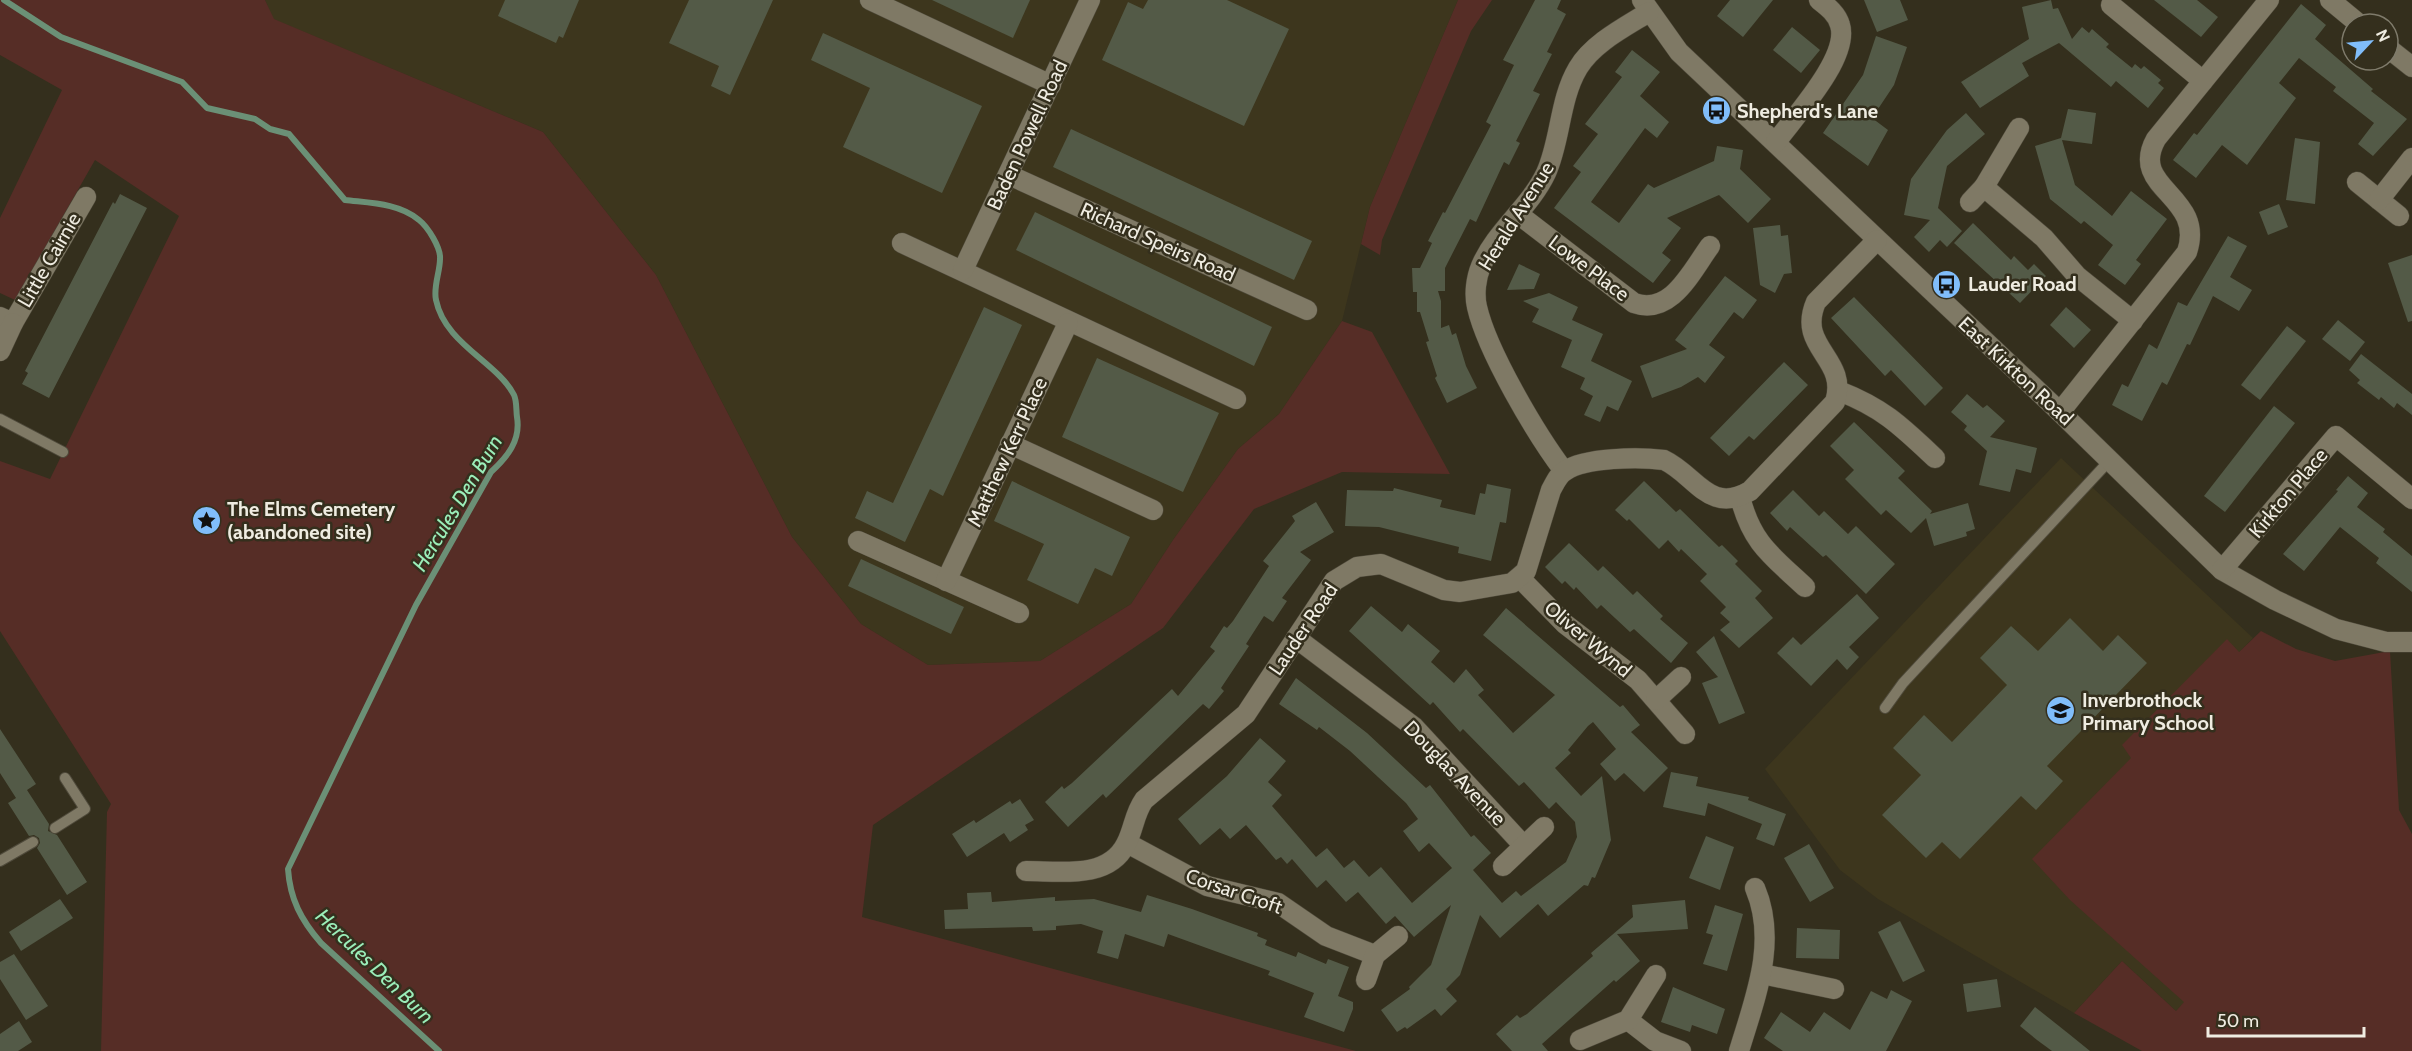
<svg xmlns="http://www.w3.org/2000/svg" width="2412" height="1051" font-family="Cabin,sans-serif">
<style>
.built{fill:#3d361d}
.green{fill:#562d26}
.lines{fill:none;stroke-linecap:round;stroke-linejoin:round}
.stream{stroke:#6b9076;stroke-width:6}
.building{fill:#535a47}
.lane-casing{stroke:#4f4a3b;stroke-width:12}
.street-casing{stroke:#4f4a3b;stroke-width:21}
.lane{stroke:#7f7965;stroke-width:10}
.street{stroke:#7f7965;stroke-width:20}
.labels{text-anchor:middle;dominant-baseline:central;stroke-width:5;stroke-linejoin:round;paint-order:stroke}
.poi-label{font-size:20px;font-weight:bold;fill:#efece1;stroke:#342f1d;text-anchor:start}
.street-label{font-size:20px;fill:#efece1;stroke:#342f1d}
.water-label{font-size:21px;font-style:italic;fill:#9beeb9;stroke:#342f1d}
</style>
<rect width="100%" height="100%" fill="#342f1d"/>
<g class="built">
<polygon points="265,0 1458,0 1370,207 1342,321 1279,414 1238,449 1173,540 1131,604 1040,661 928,665 861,624 792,537 656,275 543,132 273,19"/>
<polygon points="2061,458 2253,638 2239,652 2341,838 2176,1011 2122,961 2074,1013 1878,899 1840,870 1765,769"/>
</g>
<g class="green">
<polygon points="0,0 265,0 274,19 543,132 656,275 792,537 861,624 928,665 1040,661 1131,604 1173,540 1238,449 1279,414 1342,321 1372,332 1450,474 1342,472 1254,509 1163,628 873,825 862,917 1356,1051 101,1051 107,812 111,804 0,631 0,461 50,479 179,216 95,160 15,300 0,293 0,218 62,90 0,55"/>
<polygon points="1458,0 1492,0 1471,31 1382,240 1380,255 1361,244 1370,207"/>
<polygon points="2261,631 2296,649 2335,661 2390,651 2399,810 2412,834 2412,1051 2142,1051 2074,1013 2122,961 2176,1011 2184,1002 2070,900 2032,859 2131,758 2122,745 2227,639 2239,652"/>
</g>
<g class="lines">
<path class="stream" d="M4,0L61,37L182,82L207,108L255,119L270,129L289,134L345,200C369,203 399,203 419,220C428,227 441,248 440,259C440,272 433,287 436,300C445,344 497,362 514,395C517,401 516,411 517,417C521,441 507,457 491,472L416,605L288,869C290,899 301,920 321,943L439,1051"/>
</g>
<g class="building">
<polygon points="505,0 579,0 563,38 559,36 556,43 498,16"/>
<polygon points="689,0 773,0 730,95 711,86 719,66 669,43"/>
<polygon points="932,0 1030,0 1013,38"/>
<polygon points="1148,0 1227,0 1289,29 1244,126 1102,60 1128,2 1143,9"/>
<polygon points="1535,0 1561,0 1557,9 1566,14 1547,52 1552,54 1533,91 1540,94 1516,141 1520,143 1509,165 1504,162 1476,222 1470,219 1445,268 1445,291 1438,291 1441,301 1441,328 1449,325 1452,335 1456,333 1466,366 1477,388 1447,403 1435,378 1437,376 1426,342 1429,341 1420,312 1417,312 1417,292 1413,292 1412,268 1420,268 1432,243 1428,241 1443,212 1445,213 1491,125 1486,122 1514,65 1503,60"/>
<polygon points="1730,0 1773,0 1743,37 1717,16"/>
<polygon points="1864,0 1900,0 1908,20 1877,32"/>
<polygon points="2051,0 2053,9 2058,8 2072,39 2082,27 2089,33 2092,29 2109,44 2106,47 2132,68 2135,64 2141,69 2144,66 2161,80 2158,83 2164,88 2148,108 2116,81 2111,87 2059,43 2022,63 2029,76 1980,108 1961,82 2029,39 2022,7"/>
<polygon points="2154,0 2197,0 2218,17 2201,37"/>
<polygon points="2301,4 2326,25 2315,39 2373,89 2371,91 2407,119 2373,156 2358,144 2374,123 2333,91 2336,87 2299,58 2279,83 2296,98 2247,165 2222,145 2196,178 2173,160 2194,133 2197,135"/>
<polygon points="1792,27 1820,50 1801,73 1773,50"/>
<polygon points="823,33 982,106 942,193 843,147 870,88 811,60"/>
<polygon points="1876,36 1907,47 1894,85 1872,118 1888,130 1868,166 1823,133 1863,75"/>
<polygon points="1632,50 1660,72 1640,96 1669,122 1657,138 1645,128 1591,202 1619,223 1648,184 1654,188 1714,161 1717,146 1743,150 1740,169 1771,199 1748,223 1719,195 1667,218 1681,228 1662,253 1671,260 1653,283 1554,208 1581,172 1573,166 1598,134 1585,124 1622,77 1615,72"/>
<polygon points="2068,109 2096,113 2092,144 2062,140 2075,185 2112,216 2131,191 2167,219 2136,260 2141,264 2125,285 2098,265 2113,245 2084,221 2081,224 2050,199 2035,146 2061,138"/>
<polygon points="1966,113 1985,134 1947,166 1938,208 1962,231 1947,247 1940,240 1929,252 1914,237 1930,220 1904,215 1911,179 1947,130"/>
<polygon points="1071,129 1312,241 1294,280 1053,167"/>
<polygon points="2295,138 2320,142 2315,204 2286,200"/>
<polygon points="120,194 147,208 49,398 22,384 28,373 25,371 113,202 115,204"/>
<polygon points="2279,204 2288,227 2268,235 2259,212"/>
<polygon points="1035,212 1272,327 1254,366 1016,250"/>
<polygon points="1973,223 2011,260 2014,256 2028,270 2034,264 2046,276 2020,303 1954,243"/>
<polygon points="1780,225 1781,236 1788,235 1792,273 1784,274 1775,293 1760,285 1753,228"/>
<polygon points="2228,236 2247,246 2230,277 2252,290 2239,311 2213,296 2190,345 2187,344 2167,385 2162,382 2142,421 2112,405 2122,384 2128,387 2149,344 2157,349 2178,302 2187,306"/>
<polygon points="2412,255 2412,321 2408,322 2388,263"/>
<polygon points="1519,264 1540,274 1534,289 1507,290"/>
<polygon points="1725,276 1757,300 1743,319 1734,312 1709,345 1725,357 1705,383 1698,377 1681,387 1652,398 1640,366 1687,349 1675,340"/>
<polygon points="1549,293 1578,307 1572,320 1603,334 1591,361 1632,381 1618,411 1607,406 1600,422 1584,415 1593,396 1580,389 1585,378 1561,367 1572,340 1532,322 1539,309 1523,301"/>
<polygon points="1854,297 1943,388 1925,406 1891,370 1885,376 1831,318"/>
<polygon points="984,307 1022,325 943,496 930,489 905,542 855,518 867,491 893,503"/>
<polygon points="2066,307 2091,330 2074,348 2050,325"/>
<polygon points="2338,320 2365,342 2350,361 2322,339"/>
<polygon points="2287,326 2306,341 2260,400 2241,385"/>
<polygon points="2361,354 2412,394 2412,415 2397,403 2394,408 2381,397 2379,400 2357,383 2360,380 2349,370"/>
<polygon points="1097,358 1219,413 1183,492 1062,437"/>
<polygon points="1784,362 1808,385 1754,440 1749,436 1729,456 1710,438"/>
<polygon points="1967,394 1983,408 1987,405 2005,421 1990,437 2037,448 2031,473 2016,469 2010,492 1979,485 1987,451 1964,430 1967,426 1951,412"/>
<polygon points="2274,406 2295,423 2225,512 2204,496"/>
<polygon points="1854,422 1905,471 1898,478 1932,511 1930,514 1968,503 1975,529 1966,532 1967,536 1934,546 1926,518 1911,533 1886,510 1881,515 1845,479 1854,470 1830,446"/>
<polygon points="2348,476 2368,493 2357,507 2385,529 2383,532 2412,556 2412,592 2376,563 2379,558 2340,527 2304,571 2283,554 2338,491 2336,490"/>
<polygon points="1012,481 1130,537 1112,576 1095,568 1078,604 1027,580 1044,544 994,521"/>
<polygon points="1644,481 1676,512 1680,509 1719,547 1722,545 1738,561 1735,564 1762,591 1755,598 1773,618 1739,648 1720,630 1730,622 1720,613 1726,607 1700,581 1707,574 1681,549 1679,552 1668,540 1659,549 1629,519 1627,521 1615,510"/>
<polygon points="1487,484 1511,489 1506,523 1500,522 1491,561 1458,553 1459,547 1379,527 1345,526 1347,490 1393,491 1394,488 1442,500 1440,507 1475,515 1480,493 1485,494"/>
<polygon points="1793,490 1819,516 1824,511 1848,534 1856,526 1895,564 1866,594 1826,555 1823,557 1790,527 1787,531 1770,513"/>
<polygon points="1316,502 1334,532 1300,552 1311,560 1282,598 1287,601 1273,622 1264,616 1246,644 1249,646 1221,688 1224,691 1209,709 1203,704 1106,798 1103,794 1068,827 1045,802 1062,786 1064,789 1072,783 1172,689 1178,696 1215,651 1210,647 1224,626 1227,628 1233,621 1269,566 1263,561 1295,521 1292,516"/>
<polygon points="1569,543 1598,571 1603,566 1633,595 1637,591 1663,616 1660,619 1688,643 1671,663 1634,629 1630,632 1601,605 1597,609 1576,587 1574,590 1565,581 1562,584 1545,567"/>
<polygon points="861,559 964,607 951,634 848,586"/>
<polygon points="1857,594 1879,618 1849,647 1859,657 1847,670 1837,659 1811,686 1777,653 1793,637 1801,645"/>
<polygon points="1371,606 1402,632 1408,624 1440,651 1431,662 1454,683 1466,669 1484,690 1478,695 1513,733 1555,695 1483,635 1506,608 1620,707 1623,705 1640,725 1631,732 1668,768 1644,792 1624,773 1615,781 1600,764 1616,749 1593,722 1588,726 1568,750 1571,753 1555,768 1581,796 1602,776 1611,840 1595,878 1592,877 1588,886 1584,885 1548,916 1538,904 1500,938 1480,915 1460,975 1446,989 1457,1001 1441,1016 1435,1009 1407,1029 1405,1027 1397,1032 1381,1010 1410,989 1409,987 1431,965 1451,905 1414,937 1395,916 1386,924 1358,892 1346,902 1326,880 1317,888 1292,859 1287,864 1281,857 1276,860 1246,825 1230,839 1220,828 1200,845 1178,819 1227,776 1260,738 1286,761 1268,782 1282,795 1272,806 1316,857 1327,848 1344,868 1354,860 1369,877 1381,867 1412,903 1452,868 1429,843 1419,852 1403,831 1418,819 1406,803 1350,751 1319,727 1317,730 1279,704 1296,678 1367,733 1426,788 1430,785 1471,837 1474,835 1491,853 1473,870 1502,903 1516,891 1521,896 1566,862 1577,837 1575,822 1556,802 1549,809 1524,782 1519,786 1463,729 1460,732 1433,702 1430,705 1349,631"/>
<polygon points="2070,618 2103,651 2118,635 2147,663 2047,766 2063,781 2036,810 2021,796 1960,859 1942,842 1926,858 1882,815 1921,775 1893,748 1924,715 1952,742 2007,685 1980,658 2011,626 2038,651"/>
<polygon points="1714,636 1745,713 1719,724 1702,683 1718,677 1696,652"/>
<polygon points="0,729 36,784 27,790 49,824 48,831 57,835 87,882 67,895 37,848 40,843 39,838 34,835 29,836 8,803 16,798 0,773"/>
<polygon points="1671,772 1698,777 1696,786 1749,797 1748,800 1786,814 1774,846 1756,839 1762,824 1708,803 1705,816 1663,807"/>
<polygon points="1020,799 1034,820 1025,825 1028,830 1010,842 1004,833 967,857 952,834 974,820 976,823 1010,801 1012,804"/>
<polygon points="1706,836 1734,847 1720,890 1689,878"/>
<polygon points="1809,844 1834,888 1810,902 1784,858"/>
<polygon points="991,892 992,902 1055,897 1055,901 1094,899 1141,912 1147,895 1192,909 1258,933 1257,936 1267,940 1265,945 1296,957 1298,952 1326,964 1328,959 1349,967 1338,996 1353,1002 1353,1009 1344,1032 1304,1017 1314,993 1268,975 1270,971 1168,934 1164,947 1125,934 1118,959 1097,953 1103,931 1081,924 1056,926 1056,930 1033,931 1032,927 945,929 944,910 968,909 967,893"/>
<polygon points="60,899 73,918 21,951 9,932"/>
<polygon points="1685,900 1688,929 1617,934 1640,961 1616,982 1614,980 1542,1044 1548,1051 1512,1051 1496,1034 1517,1015 1520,1018 1527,1014 1593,956 1591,953 1633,917 1632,905"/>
<polygon points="1715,905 1743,914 1727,971 1703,964 1713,935 1706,933"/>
<polygon points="1900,921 1925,971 1903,982 1878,932"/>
<polygon points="1797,928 1840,930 1839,959 1796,958"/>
<polygon points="14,954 48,1006 26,1020 0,979 0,962"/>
<polygon points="1997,979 2001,1007 1967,1012 1963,984"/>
<polygon points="1673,987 1725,1009 1717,1034 1692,1025 1690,1032 1661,1022"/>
<polygon points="1891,990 1912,1001 1886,1051 1783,1051 1764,1038 1781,1012 1810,1032 1824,1012 1850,1030 1871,991 1887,999"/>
<polygon points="2035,1007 2069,1034 2090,1051 2052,1051 2037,1040 2020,1026"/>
<polygon points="19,1021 32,1042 18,1051 0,1051 0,1034"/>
</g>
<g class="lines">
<defs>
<g id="lane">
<polyline points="0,419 63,452"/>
<polyline points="1885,708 1903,683 2110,460"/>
<polyline points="55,828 85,809 65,778"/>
<polyline points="0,861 33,842"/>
</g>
<g id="street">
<polyline points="870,0 1051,85"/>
<polyline points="1642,0 1679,52 2060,412 2222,570 2275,600 2336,629 2386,642 2412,642"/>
<polyline points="2330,0 2359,24"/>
<polyline points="2111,5 2203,81"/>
<polyline points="2388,48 2412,67"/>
<polyline points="2019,128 1984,187 2044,238 2077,276 2133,321"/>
<path d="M1776,142C1795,116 1850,57 1840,25C1837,14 1828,7 1819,0"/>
<polyline points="1009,175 1307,310"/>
<polyline points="2357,182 2399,216"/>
<polyline points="2379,200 2412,158"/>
<polyline points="1970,202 1984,187"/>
<path d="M1518,214L1634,303C1671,316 1691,272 1710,246"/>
<polyline points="902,243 1236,399"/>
<polyline points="963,270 1090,0"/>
<polyline points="0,317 13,323 86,197"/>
<polyline points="0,351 13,323"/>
<path d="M1839,391C1883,408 1901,426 1935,458"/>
<path d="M2060,412L2187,252C2206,195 2128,189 2156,139L2269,0"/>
<polyline points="1010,444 1153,510"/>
<path d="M1564,471C1536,434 1487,351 1477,307C1474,294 1476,278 1481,266C1496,231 1530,207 1546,173C1561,140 1559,100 1578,68C1593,43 1625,27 1649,12"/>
<path d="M1740,497C1752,544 1772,556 1805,587"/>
<polyline points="858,541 1019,613"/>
<polyline points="2222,570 2336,436 2412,499"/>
<polyline points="1520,578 1565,624 1638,680 1685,734"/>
<polyline points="946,581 1068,323"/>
<polyline points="1296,638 1414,727 1524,846"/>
<polyline points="1656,700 1681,677"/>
<polyline points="1127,843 1207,886 1278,903 1326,936 1375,955"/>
<polyline points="1503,866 1544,827"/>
<path d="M1026,871C1060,871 1108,880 1126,844C1134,829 1134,814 1144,800L1246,714L1334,581L1357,567L1381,564L1444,590L1460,592L1512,583L1526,571L1551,490C1555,483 1558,475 1565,471C1585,457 1640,457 1664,460C1696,475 1709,515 1750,491L1835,402C1849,358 1796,348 1816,302L1877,240"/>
<polyline points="1762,974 1834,989"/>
<polyline points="1366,980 1375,955 1398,936"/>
<polyline points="1628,1020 1655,1041 1681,1051"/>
<polyline points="1580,1040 1628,1020 1656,975"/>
<path d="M1739,1051C1755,998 1778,942 1755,888"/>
</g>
</defs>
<use href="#lane" class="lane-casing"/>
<use href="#street" class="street-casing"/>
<use href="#lane" class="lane"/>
<use href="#street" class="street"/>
</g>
<defs>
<symbol id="bus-disc" viewBox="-11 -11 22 22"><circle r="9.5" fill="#80bdfa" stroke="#342f1d"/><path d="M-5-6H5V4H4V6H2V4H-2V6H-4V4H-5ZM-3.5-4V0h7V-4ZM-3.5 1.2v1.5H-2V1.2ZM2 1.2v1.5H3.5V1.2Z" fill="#111"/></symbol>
<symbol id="sight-disc" viewBox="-11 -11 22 22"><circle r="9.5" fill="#80bdfa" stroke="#342f1d"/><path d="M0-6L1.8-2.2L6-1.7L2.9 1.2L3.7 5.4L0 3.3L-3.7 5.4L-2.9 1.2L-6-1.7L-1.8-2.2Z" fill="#111"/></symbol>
<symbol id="school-disc" viewBox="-11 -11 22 22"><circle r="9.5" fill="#80bdfa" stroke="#342f1d"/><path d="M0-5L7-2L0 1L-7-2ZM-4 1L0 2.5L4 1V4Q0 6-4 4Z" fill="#111"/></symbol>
</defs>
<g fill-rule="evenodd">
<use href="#bus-disc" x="1700" y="94" width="33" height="33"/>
<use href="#bus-disc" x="1930" y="268" width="33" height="33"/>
<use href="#sight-disc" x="190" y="504" width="33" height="33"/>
<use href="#school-disc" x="2044" y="694" width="33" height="33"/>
</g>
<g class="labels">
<g class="poi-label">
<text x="1737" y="111">Shepherd's Lane</text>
<text x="1968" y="284">Lauder Road</text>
<text x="227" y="509">The Elms Cemetery<tspan x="227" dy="23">(abandoned site)</tspan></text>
<text x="2082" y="700">Inverbrothock<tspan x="2082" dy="23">Primary School</tspan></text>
</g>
<g class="street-label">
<text transform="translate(1027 135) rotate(-65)">Baden Powell Road</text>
<text transform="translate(1516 216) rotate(-58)">Herald Avenue</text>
<text transform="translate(1158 242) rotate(24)">Richard Speirs Road</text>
<text transform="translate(49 260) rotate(-60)">Little Cairnie</text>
<text transform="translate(1589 268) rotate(37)">Lowe Place</text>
<text transform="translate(2016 371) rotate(43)">East Kirkton Road</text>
<text transform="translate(1007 452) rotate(-65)">Matthew Kerr Place</text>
<text transform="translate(2288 493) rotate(-50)">Kirkton Place</text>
<text transform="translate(1303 629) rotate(-56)">Lauder Road</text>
<text transform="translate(1588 639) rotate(40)">Oliver Wynd</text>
<text transform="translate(1455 773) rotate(46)">Douglas Avenue</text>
<text transform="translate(1234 891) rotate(19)">Corsar Croft</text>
</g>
<g class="water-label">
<text transform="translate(457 503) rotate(-59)">Hercules Den Burn</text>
<text transform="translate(375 966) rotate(44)">Hercules Den Burn</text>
</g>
</g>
<g transform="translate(2370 42) rotate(64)"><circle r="28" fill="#342f1d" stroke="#7f7b6b" stroke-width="1.5"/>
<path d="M0-4.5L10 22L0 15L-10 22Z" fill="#80bdfa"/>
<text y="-9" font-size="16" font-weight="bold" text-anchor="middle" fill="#efece1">N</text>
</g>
<path d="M2208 1027v9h156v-9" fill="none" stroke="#efece1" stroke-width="3"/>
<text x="2217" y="1027" font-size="18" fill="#efece1" stroke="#342f1d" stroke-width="4.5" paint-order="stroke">50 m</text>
</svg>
